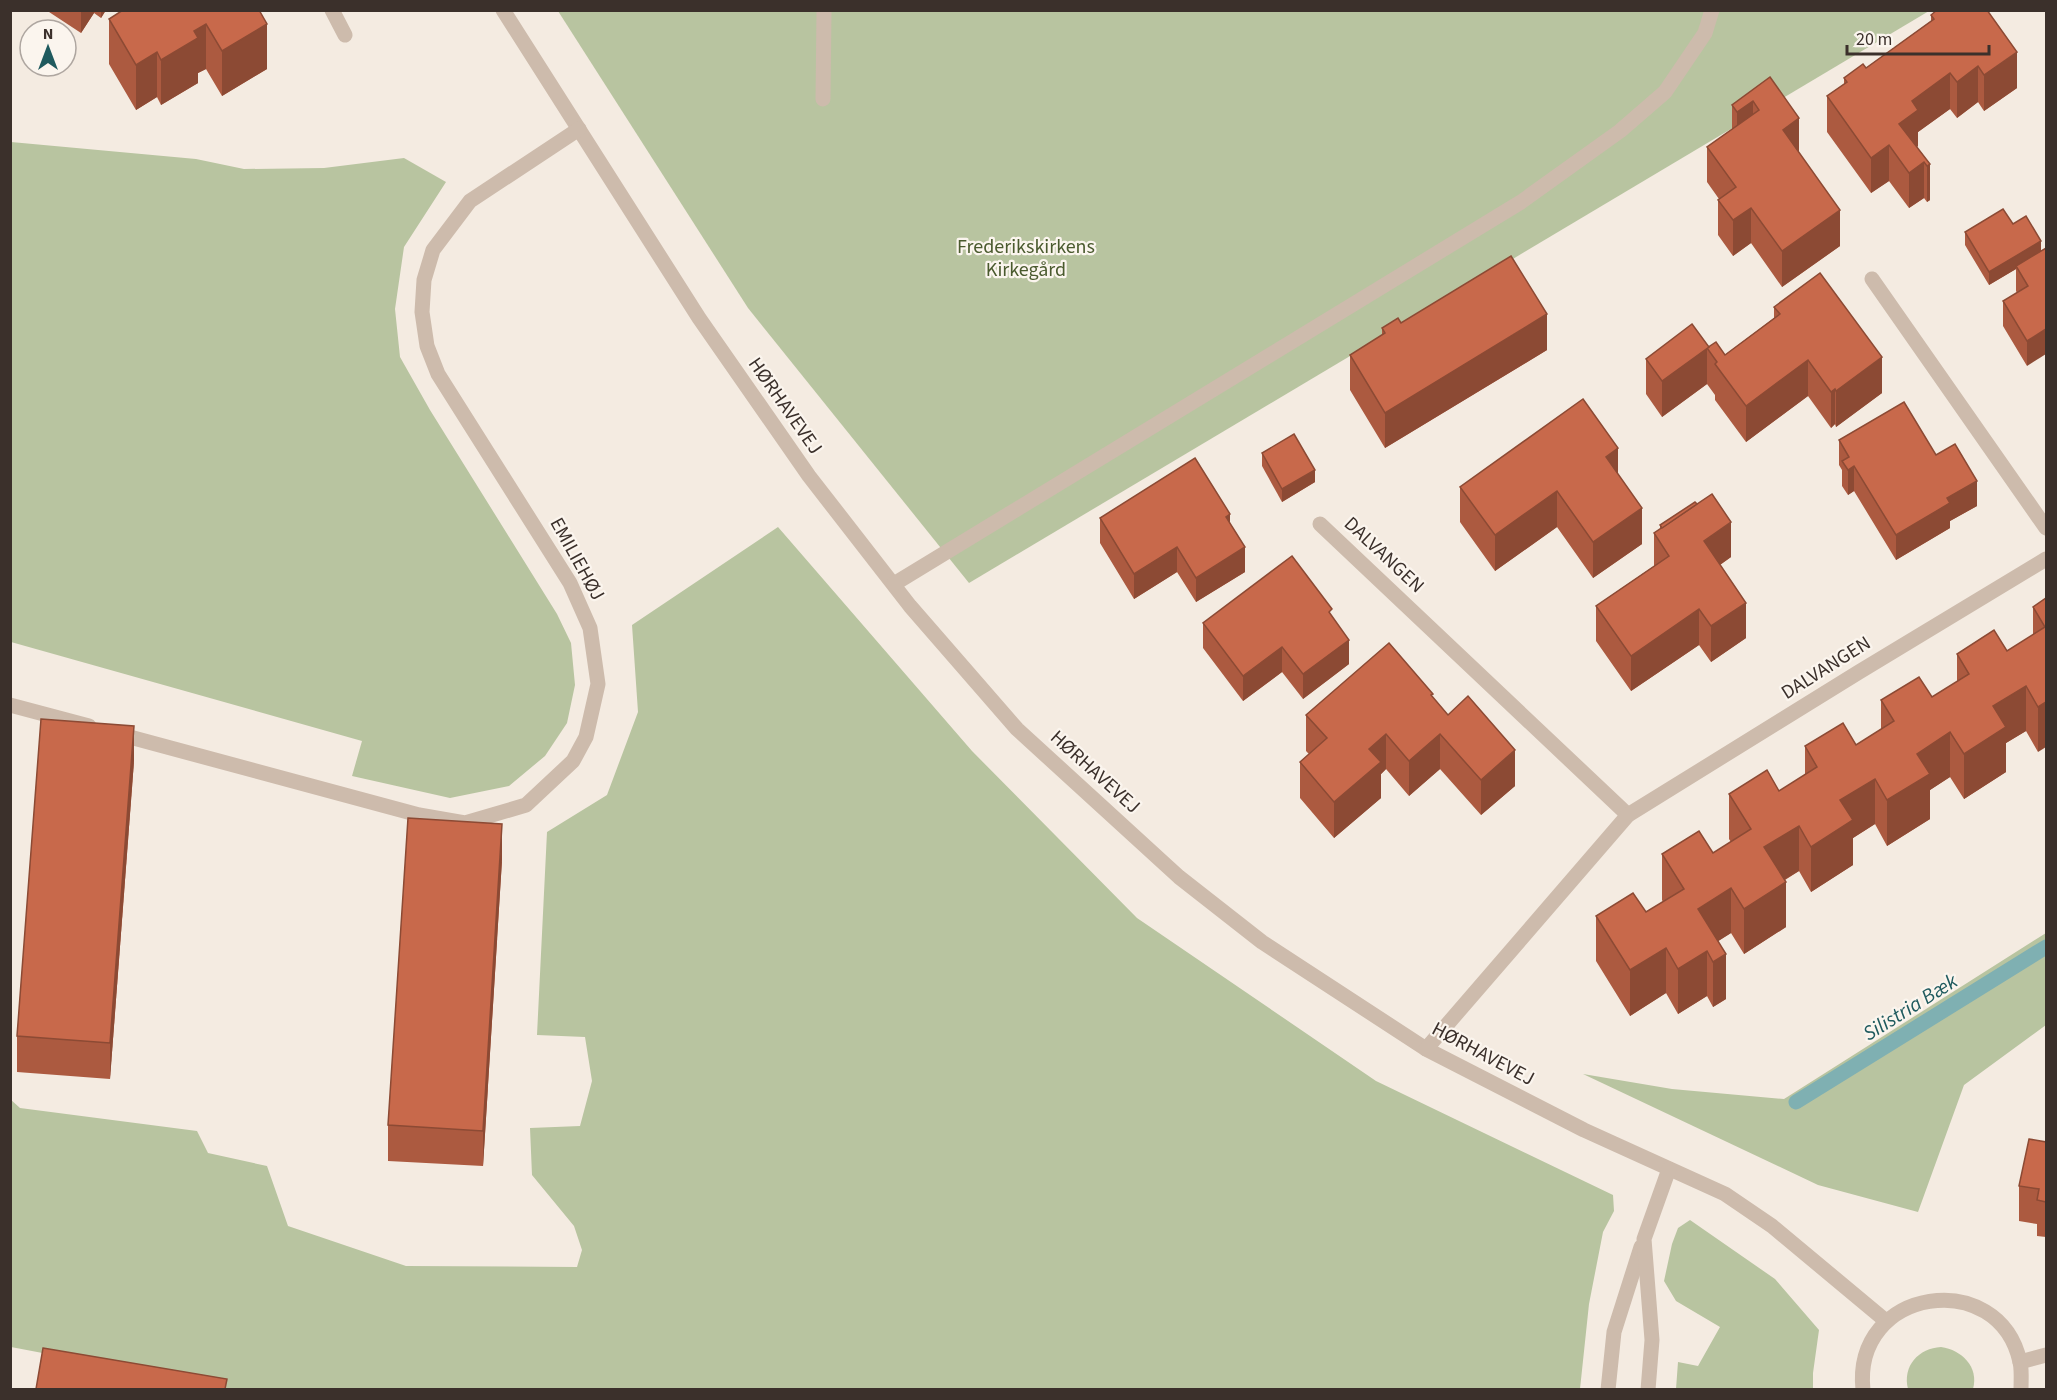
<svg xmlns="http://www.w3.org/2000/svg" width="2057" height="1400" font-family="'Source Sans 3',sans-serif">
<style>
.green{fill:#b8c4a0}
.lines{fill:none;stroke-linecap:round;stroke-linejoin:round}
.stream{stroke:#7fb0b2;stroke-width:15}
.minor{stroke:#cdbbac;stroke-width:15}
.wall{fill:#ac5a40}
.shaded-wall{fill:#8c4a34}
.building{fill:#c8694b;stroke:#8c4a34;stroke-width:1.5}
.labels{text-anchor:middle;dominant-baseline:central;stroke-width:4.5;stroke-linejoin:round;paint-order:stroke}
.park-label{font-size:20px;fill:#4a5a2e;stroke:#fbf5ee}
.street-label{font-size:20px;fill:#3b302b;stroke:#fbf5ee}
.water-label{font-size:21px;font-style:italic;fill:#1f5a5e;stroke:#fbf5ee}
</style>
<rect width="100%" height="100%" fill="#f4ebe1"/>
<g class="green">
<polygon points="558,11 1929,11 969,583 748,308"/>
<polygon points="11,142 196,159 244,169 324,168 404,158 446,182 404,247 395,309 400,357 430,410 557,614 571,643 575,685 567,723 545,756 509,786 450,798 352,776 362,741 11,642"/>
<polygon points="778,527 972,751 1137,918 1376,1081 1613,1195 1614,1211 1603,1232 1589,1304 1580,1389 231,1389 11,1347 10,1099 20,1108 197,1131 208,1153 267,1166 288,1226 406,1266 577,1267 582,1250 574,1226 532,1175 530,1128 580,1126 592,1081 585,1037 537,1035 547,832 607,795 638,712 632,625"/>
<polygon points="2046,933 2046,1025 1964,1085 1918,1212 1818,1185 1583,1074 1672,1089 1784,1099"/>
<polygon points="1690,1220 1775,1279 1819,1330 1813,1373 1813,1389 1676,1389 1678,1362 1698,1366 1720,1327 1676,1301 1664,1281 1672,1244 1678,1228"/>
<path d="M1941,1347C1962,1350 1979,1367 1973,1389H1908C1902,1366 1919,1348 1941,1347Z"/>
</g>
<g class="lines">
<polyline class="stream" points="1796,1102 2046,947"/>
<g class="minor">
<polyline points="332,10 345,35"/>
<polyline points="503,10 699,318 809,476 910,606 1017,729 1179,877 1262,942 1426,1049 1584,1130 1725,1194 1772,1226 1886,1321"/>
<polyline points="823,99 824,10"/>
<polyline points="1872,279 2046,528"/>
<polyline points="1320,524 1628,815"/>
<polyline points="894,584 1521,202 1620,131 1665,92 1705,33 1712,10"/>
<polyline points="10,705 89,726"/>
<polyline points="115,733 419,815 465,823 526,805 573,761 586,737 598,684 590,628 570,583 438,374 427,346 422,312 424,280 433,250 470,201 579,129"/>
<polyline points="1426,1049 1628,815 1859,672 2046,559"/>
<polyline points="2020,1362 2046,1355"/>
<polyline points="1608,1390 1614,1332 1641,1247"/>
<polyline points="1648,1390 1652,1340 1644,1239 1669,1169"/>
<path d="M1863,1390C1852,1287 1999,1266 2020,1362C2022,1370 2021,1381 2021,1390"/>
</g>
</g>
<g class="wall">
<polygon points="46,10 106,10 101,18 94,13 81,33"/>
<polygon points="259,10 267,69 222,96 206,69 198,73 198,83 161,105 157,97 136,110 109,64 109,19"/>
<polygon points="1931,15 2017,88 1984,111 1978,102 1957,118 1950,109 1918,132 1918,146 1917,147 1930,164 1930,200 1927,202 1924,198 1909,208 1889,181 1871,193 1827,132 1827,96 1844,84 1844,78 1866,68 1931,21"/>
<polygon points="1770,77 1799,153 1840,246 1782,287 1751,243 1733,256 1718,235 1718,200 1719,199 1707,182 1707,147 1732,129 1732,105"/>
<polygon points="2013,224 2041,241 2027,366 2003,326 2003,301 2017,293 2016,291 2016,269 1989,285 1965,245 1965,232"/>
<polygon points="1774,307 1882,393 1836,427 1835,424 1831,428 1808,396 1746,442 1715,400 1715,395 1707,384 1662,417 1646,394 1646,359 1709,347 1725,355 1774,318"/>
<polygon points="1401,323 1547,350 1385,448 1350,390 1350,355 1382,335 1382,328"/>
<polygon points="1839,440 1936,455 1977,506 1950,521 1950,528 1896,560 1854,491 1848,495 1842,486 1842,470 1839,465"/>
<polygon points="1262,453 1315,482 1282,502 1262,466"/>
<polygon points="1618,475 1642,544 1593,578 1557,527 1495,571 1460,522 1460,487"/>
<polygon points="1100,518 1230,524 1245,572 1196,602 1177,572 1134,599 1100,543"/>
<polygon points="1660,525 1731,557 1720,565 1746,638 1711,662 1699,645 1631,691 1596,641 1596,606 1654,566 1654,533 1660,529"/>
<polygon points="2046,598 2038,752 2026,731 2006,743 2006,772 1964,799 1950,777 1930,790 1930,819 1887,846 1875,824 1853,838 1853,865 1811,892 1799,871 1785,880 1786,927 1744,954 1731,933 1718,941 1726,999 1713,1007 1707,996 1678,1014 1666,993 1630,1016 1596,961 1596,916 1646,912 1663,902 1662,900 1662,854 1713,853 1731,842 1729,839 1729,794 1779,791 1805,775 1805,746 1856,745 1881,729 1881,700 1932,697 1957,682 1957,654 2007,651 2033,635 2033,607"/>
<polygon points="1332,617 1349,664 1303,699 1282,672 1243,701 1203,648 1203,623"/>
<polygon points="1433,698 1448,715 1515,786 1481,815 1440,769 1409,796 1386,769 1381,774 1381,798 1334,838 1300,798 1300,762 1309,754 1306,751 1306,715"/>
<polygon points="134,761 110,1079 17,1072 17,1036"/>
<polygon points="502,860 483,1166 388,1161 388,1125"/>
<polygon points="2046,1142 2046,1237 2037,1236 2037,1224 2019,1221 2019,1186"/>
</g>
<g class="shaded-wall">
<polygon points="81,10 94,10 94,13 81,33"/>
<polygon points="101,10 106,10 101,18"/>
<polygon points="206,24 206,69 198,73 198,83 161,105 161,60 194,31"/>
<polygon points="267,24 267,69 222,96 222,51"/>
<polygon points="157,52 157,97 136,110 136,65"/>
<polygon points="2017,52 2017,88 1984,111 1984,75"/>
<polygon points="1978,66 1978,102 1957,118 1957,82"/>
<polygon points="1950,73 1950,109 1918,132 1918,146 1899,159 1899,124 1912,101"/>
<polygon points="1753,101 1753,137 1737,148 1737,112"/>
<polygon points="1799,118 1799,154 1783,130"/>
<polygon points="1889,145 1889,181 1871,193 1871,158"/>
<polygon points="1924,162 1924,198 1909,208 1909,173"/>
<polygon points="1930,164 1930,200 1927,202 1927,166"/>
<polygon points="1751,208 1751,243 1733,256 1733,220"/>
<polygon points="1840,210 1840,246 1782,287 1782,251"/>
<polygon points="2041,241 2041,254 2016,266 2016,269 1989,285 1989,272"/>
<polygon points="1547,314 1547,350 1385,448 1385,413"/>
<polygon points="2046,329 2046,354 2027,366 2027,341"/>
<polygon points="1707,348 1707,384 1662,417 1662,381"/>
<polygon points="1882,357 1882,393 1836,427 1836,391"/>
<polygon points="1808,360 1808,396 1746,442 1746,406"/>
<polygon points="1835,389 1835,424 1831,428 1831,392"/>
<polygon points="1618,448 1618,484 1606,457"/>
<polygon points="1854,466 1854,491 1848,495 1848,470"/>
<polygon points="1315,470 1315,482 1282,502 1282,489"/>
<polygon points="1977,481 1977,506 1950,521 1950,528 1896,560 1896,535 1947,498"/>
<polygon points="1557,491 1557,527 1495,571 1495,535"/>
<polygon points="1642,508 1642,544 1593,578 1593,542"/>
<polygon points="1230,514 1230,539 1226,517"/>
<polygon points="1731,522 1731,557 1704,576 1704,541"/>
<polygon points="1177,547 1177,572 1134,599 1134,574"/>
<polygon points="1245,547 1245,572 1196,602 1196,578"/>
<polygon points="1746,603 1746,638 1711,662 1711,626"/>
<polygon points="1699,609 1699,645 1631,691 1631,656"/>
<polygon points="1349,640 1349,664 1303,699 1303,674"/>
<polygon points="1282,647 1282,672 1243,701 1243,676"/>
<polygon points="2026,686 2026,731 2006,743 2006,772 1964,799 1964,754 1993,706"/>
<polygon points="2046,702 2046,747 2038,752 2038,707"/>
<polygon points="134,726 134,761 110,1079 110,1043"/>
<polygon points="1950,732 1950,777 1930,790 1930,819 1887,846 1887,800 1917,754"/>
<polygon points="1386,734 1386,769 1381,774 1381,798 1334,838 1334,802 1369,749"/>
<polygon points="1440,734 1440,769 1409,796 1409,761"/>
<polygon points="1515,750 1515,786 1481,815 1481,780"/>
<polygon points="1875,779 1875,824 1853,838 1853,865 1811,892 1811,847 1840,800"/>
<polygon points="502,824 502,860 483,1166 483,1131"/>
<polygon points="1799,826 1799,871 1764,892 1764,847"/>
<polygon points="1786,882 1786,927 1744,954 1744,909"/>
<polygon points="1731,888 1731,933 1698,954 1698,909"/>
<polygon points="1666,948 1666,993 1630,1016 1630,970"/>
<polygon points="1707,951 1707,996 1678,1014 1678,969"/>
<polygon points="1726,954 1726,999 1713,1007 1713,962"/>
</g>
<g class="building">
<polygon points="123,10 259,10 267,24 222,51 206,24 194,31 198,38 161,60 157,52 136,65 109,19"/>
<polygon points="1937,10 1987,10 2017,52 1984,75 1978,66 1957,82 1950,73 1912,101 1918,110 1899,124 1930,164 1927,166 1924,162 1909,173 1889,145 1871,158 1827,96 1847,82 1844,78 1863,64 1866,68 1934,19 1931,15"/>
<polygon points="1770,77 1799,118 1783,130 1840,210 1782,251 1751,208 1733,220 1718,200 1736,187 1707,147 1759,110 1753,101 1737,112 1732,105"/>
<polygon points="2003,209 2013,224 2026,216 2041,241 1989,272 1965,232"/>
<polygon points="2046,248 2046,329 2027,341 2003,301 2028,286 2016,266"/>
<polygon points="1511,256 1547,314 1385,413 1350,355 1385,333 1382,328 1398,318 1401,323"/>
<polygon points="1820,273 1882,357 1836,391 1835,389 1831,392 1808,360 1746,406 1715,364 1717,362 1707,348 1716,342 1725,355 1780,314 1774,307"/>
<polygon points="1692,324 1709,347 1662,381 1646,359"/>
<polygon points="1583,399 1618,448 1606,457 1642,508 1593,542 1557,491 1495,535 1460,487"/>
<polygon points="1904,402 1936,455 1955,444 1977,481 1947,498 1950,503 1896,535 1854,466 1848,470 1842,461 1849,457 1839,440"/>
<polygon points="1294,434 1315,470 1282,489 1262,453"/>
<polygon points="1195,458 1230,514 1226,517 1245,547 1196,578 1177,547 1134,574 1100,518"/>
<polygon points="1712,494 1731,522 1704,541 1746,603 1711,626 1699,609 1631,656 1596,606 1669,556 1654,533"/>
<polygon points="1695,502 1697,504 1662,528 1660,525"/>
<polygon points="1292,556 1332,609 1329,612 1349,640 1303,674 1282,647 1243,676 1203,623"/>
<polygon points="2046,598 2046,702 2038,707 2026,686 1993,706 2006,727 1964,754 1950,732 1917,754 1930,774 1887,800 1875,779 1840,800 1853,820 1811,847 1799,826 1764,847 1786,882 1744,909 1731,888 1698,909 1726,954 1713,962 1707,951 1678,969 1666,948 1630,970 1596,916 1633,893 1646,912 1684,889 1662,854 1699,831 1713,853 1751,829 1729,794 1767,770 1779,791 1817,767 1805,746 1843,723 1856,745 1894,721 1881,700 1919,677 1932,697 1969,674 1957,654 1994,630 2007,651 2045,627 2033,607"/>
<polygon points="1389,643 1433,694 1431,695 1448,715 1468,696 1515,750 1481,780 1440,734 1409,761 1386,734 1369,749 1381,762 1334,802 1300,762 1327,738 1306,715"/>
<polygon points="41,719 134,726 110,1043 17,1036"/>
<polygon points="408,818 502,824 483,1131 388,1125"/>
<polygon points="2029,1139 2046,1142 2046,1202 2037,1200 2039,1189 2019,1186"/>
<polygon points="43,1348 227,1379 225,1389 36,1389"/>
</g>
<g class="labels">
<g class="park-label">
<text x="1026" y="247">Frederikskirkens<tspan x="1026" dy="23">Kirkegård</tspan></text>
</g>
<g class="street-label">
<text transform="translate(785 406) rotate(55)">HØRHAVEVEJ</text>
<text transform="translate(1384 555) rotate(43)">DALVANGEN</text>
<text transform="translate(577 559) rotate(61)">EMILIEHØJ</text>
<text transform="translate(1826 668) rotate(-32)">DALVANGEN</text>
<text transform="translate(1095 772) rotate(42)">HØRHAVEVEJ</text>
<text transform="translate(1483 1054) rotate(28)">HØRHAVEVEJ</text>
</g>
<g class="water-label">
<text transform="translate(1910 1007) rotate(-32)">Silistria Bæk</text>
</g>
</g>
<rect width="2057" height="1400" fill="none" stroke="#3b302b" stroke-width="24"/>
<g transform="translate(48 48)"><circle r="28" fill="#fbf5ee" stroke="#aea6a0" stroke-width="1.5"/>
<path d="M0-4.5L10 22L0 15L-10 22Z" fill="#1f5a5e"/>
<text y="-9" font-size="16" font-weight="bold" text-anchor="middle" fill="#3b302b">N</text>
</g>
<path d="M1847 45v9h142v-9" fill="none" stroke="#3b302b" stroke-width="3"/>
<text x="1856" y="45" font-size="18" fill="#3b302b" stroke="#fbf5ee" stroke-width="4.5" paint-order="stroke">20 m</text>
</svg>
